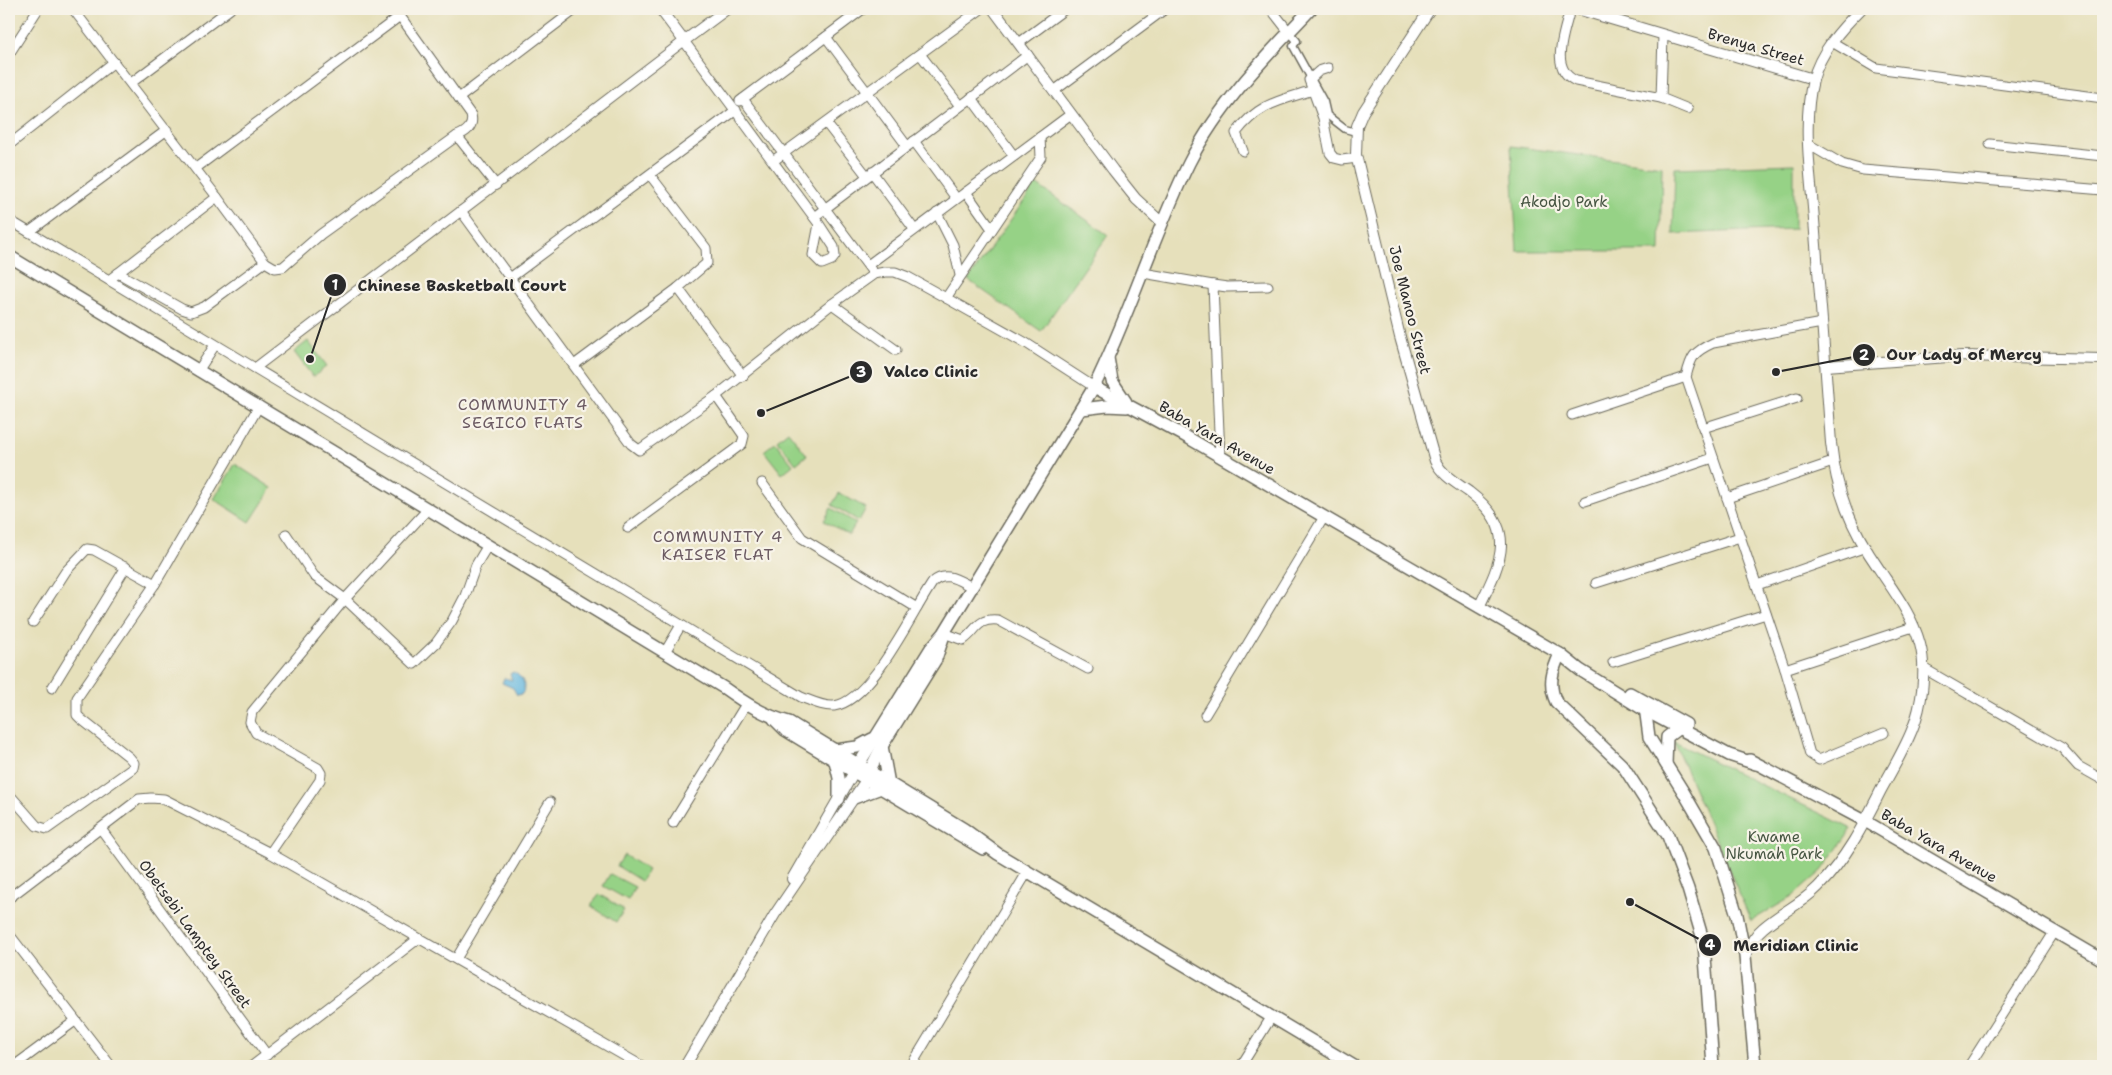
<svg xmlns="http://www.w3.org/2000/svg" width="2112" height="1075" font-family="'Shantell Sans',sans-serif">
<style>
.green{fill:#96d286;stroke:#607e58}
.water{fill:#63b7df;stroke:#477185}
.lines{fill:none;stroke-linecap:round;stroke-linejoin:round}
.pedestrian-casing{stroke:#6c6a5d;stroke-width:9}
.minor-casing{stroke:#6c6a5d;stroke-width:11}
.tertiary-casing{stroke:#6c6a5d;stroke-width:12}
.secondary-casing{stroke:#6c6a5d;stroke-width:14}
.pedestrian{stroke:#fff;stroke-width:6}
.minor{stroke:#fff;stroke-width:9}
.tertiary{stroke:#fff;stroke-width:10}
.secondary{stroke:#fff;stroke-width:11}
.labels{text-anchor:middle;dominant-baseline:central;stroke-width:4.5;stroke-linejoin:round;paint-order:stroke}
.street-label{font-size:15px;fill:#2b2b2b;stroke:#f7f3e8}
.park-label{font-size:15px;fill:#465542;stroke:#f7f3e8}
.neighbourhood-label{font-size:16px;letter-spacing:1px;fill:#6b5a62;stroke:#f7f3e8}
.leader{fill:none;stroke:#2b2b2b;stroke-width:2}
.callout-dot{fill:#2b2b2b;stroke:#f7f3e8;stroke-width:2}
.mark-label{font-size:15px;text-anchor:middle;font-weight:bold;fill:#fff}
.callout-label{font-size:16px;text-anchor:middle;font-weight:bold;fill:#2b2b2b;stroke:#f7f3e8;stroke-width:4.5;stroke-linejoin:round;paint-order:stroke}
</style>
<rect width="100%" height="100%" fill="#f7f3e8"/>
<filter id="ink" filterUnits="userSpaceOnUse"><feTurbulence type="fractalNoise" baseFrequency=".02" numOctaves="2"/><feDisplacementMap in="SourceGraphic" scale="10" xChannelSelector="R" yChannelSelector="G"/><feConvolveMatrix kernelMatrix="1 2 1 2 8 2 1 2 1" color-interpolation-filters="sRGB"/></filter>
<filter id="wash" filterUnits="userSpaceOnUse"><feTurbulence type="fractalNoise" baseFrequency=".0096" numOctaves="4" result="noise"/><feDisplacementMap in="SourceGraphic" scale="20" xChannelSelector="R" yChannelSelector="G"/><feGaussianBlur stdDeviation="1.12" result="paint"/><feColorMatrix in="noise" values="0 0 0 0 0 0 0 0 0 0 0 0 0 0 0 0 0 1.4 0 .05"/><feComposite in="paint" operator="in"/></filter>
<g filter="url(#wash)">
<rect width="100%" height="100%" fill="#e6e0bb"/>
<g class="green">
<polygon points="1511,146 1662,166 1660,251 1517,251"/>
<polygon points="1794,164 1794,229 1673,234 1675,168"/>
<polygon points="1036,184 1108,235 1041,331 968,280"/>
<polygon points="308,341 327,366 313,377 294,352"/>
<polygon points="788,431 807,455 796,464 777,440"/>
<polygon points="775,442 793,465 782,474 764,451"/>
<polygon points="235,464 272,488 250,522 214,499"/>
<polygon points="839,493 866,508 859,521 832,505"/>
<polygon points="831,508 856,523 849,535 824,521"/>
<polygon points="1674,742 1852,829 1822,871 1792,897 1751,921"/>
<polygon points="624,855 648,870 641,881 617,866"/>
<polygon points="610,874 635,887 628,900 603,886"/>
<polygon points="599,894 624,910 616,922 591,906"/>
</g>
<path class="water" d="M513,672C522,676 527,685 522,694L517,695L513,688L502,683L504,678L512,680L510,674Z"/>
</g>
<g filter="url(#ink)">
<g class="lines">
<defs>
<polyline id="pedestrian" points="1289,32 1297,41 1293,46 1324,102 1327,115 1345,129 1356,132"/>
<g id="minor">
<polyline points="73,9 217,197"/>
<polyline points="1271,9 1289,32"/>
<path d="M1570,9C1565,32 1548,69 1576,81L1661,98L1688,109"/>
<polyline points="826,37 907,146"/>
<polyline points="1832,42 1876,68 2103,98"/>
<polyline points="1019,43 1065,9"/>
<polyline points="9,54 38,9"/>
<polyline points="920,54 960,106"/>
<polyline points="1328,68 1319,71 1309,80 1323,118 1330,153 1334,158 1342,160 1357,158"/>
<polyline points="131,83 230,9"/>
<polyline points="1054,91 1165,9"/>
<polyline points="459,98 576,9"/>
<polyline points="971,98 1014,156"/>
<polyline points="1661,98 1663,36"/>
<polyline points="743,99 871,270"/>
<polyline points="740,101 863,9"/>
<polyline points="826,123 867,176"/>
<polyline points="457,136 496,185"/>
<polyline points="914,141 956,198"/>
<polyline points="1808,144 1842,164 1863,170 2103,190"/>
<polyline points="1990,144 2103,156"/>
<polyline points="9,145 114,62"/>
<path d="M1243,151L1236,133C1259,103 1279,101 1313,90"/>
<polyline points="773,161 981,9"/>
<polyline points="196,168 400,16"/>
<polyline points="872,172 914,229"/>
<polyline points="966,192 992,229"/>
<polyline points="461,211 631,444 639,450 716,396 832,304 874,274 885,272 895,272 908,277 946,298 1026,343 1094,387"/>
<polyline points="937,213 953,245 960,275"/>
<polyline points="814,217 1028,55"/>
<path d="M9,220L801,697C812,701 823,707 834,706C872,701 912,612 933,582C946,570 959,581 972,587"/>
<polyline points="29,232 167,130"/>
<polyline points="868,265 1071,114"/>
<polyline points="118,273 182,309 191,312 204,307 265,262"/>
<polyline points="1143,273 1213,285"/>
<polyline points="510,278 736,110"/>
<path d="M109,280L217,197L265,262L275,268L283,267L321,234L457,136C467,132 474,126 471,115L395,9"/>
<polyline points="678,288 743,376"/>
<polyline points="946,298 1041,157 1040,137"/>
<polyline points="832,304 896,350"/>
<path d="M1822,323L1713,343C1693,352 1691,357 1686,377L1785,669L1810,754L1819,760L1884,733"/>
<polyline points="574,365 678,288 707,263 706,248 650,175"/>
<polyline points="255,368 684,41 819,224 834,247 835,256 832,260 822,264 813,255 819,224"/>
<polyline points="198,371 215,345"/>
<polyline points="1572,415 1686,377"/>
<polyline points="1703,428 1797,398"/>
<polyline points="1220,457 1213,285 1227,287 1268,286"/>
<polyline points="762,483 802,538 917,608"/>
<polyline points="1727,498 1833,462"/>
<polyline points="1585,501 1713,458"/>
<polyline points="628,528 742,444 744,436 716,396"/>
<polyline points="286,534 314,576 345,599 414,664 436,643 452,621 465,596 476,565 488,545"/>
<polyline points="1596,583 1740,537"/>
<polyline points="1757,585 1866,547"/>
<polyline points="33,622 66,571 87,549 94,550 155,584"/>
<path d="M944,633L963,640C977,631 976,618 998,620L1088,669"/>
<polyline points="665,652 681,625"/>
<polyline points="1613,662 1766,614"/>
<polyline points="1923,668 2062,748 2078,766 2103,780"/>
<polyline points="1785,669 1913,627"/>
<polyline points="52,688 126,567"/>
<polyline points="1205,715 1324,517"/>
<polyline points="9,794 37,826 47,829 133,768 134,763 129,757 81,719 77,715 77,698 155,584 259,406"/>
<polyline points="673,823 746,704"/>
<polyline points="101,829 267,1055"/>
<polyline points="270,853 320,780 321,773 318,768 256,733 250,722 252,712 345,599 428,509"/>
<polyline points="9,898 139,799 151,798 164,799 270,853 642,1066"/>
<polyline points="9,934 111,1066"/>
<polyline points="456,959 550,802"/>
<polyline points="14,1066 75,1021"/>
<polyline points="252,1066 418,939"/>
<polyline points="911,1066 1028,871"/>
<polyline points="1241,1066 1272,1016"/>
<polyline points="1969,1066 2055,931"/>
</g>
<g id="tertiary">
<polyline points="660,9 684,41 727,9"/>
<polyline points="993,9 1113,170 1136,199 1162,223"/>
<path d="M1430,9L1363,112L1357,126L1356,155L1400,337L1435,461C1443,476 1455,482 1469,492C1518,529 1502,560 1479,607"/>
<polyline points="1577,9 1813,79"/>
<polyline points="1826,366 1962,356 2103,359"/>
<polyline points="792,879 854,772"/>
<path d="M1745,956C1749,946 1754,935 1763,928C1780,913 1801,904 1818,887C1846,859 1863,826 1881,790C1892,770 1904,750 1912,730C1922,706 1927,670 1920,644C1912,615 1895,593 1879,569C1851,529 1836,491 1831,443C1826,369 1820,294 1814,220C1811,178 1802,122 1813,80C1820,52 1841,29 1861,9"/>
<polyline points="685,1066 775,914 866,780"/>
</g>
<g id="secondary">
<path d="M9,256L724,688C745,703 765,716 789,722L964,829L998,854L1354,1066"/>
<polyline points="1108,358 1112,381 1126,402"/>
<polyline points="1094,387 1185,436 1560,654 1580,670 1646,711 1729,755 1756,764"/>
<polyline points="1082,409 1107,406 1127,407"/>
<path d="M1560,654C1552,671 1548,685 1556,702L1623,766L1668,836L1688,889L1704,943L1713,1066"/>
<polyline points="1630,693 1686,724"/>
<polyline points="1645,707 1649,737 1684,793 1716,848 1737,915 1745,956 1755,1066"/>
<polyline points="774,719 785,730 854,772 983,849"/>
<polyline points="882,746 889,784"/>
<polyline points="835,750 857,747 872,739"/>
<polyline points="1750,760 1865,821 2103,960"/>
<polyline points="835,761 839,778 839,799"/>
<polyline points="1666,764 1667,737 1679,728"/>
<path d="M854,772L931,648L944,633L1094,387C1130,314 1153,236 1189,163C1219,104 1266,56 1311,9"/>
<polyline points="867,776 882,746 936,659 944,635"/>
<polyline points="854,798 881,788"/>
</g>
</defs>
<use href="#pedestrian" class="pedestrian-casing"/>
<use href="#minor" class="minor-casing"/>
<use href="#tertiary" class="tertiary-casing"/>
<use href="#secondary" class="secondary-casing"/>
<use href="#pedestrian" class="pedestrian"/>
<use href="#minor" class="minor"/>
<use href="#tertiary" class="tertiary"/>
<use href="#secondary" class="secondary"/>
</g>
</g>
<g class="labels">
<g class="street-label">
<text transform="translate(1756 47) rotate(16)">Brenya Street</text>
<text transform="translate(1410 310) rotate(76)">Joe Manoo Street</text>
<text transform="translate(1217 438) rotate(30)">Baba Yara Avenue</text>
<text transform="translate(1939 846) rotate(30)">Baba Yara Avenue</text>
<text transform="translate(195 934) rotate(54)">Obetsebi Lamptey Street</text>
</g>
<g class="park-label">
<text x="1564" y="202">Akodjo Park</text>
<text x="1774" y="837">Kwame<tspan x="1774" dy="17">Nkumah Park</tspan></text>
</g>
<g class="neighbourhood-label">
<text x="523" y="404">COMMUNITY 4<tspan x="523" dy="18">SEGICO FLATS</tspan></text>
<text x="718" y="536">COMMUNITY 4<tspan x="718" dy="18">KAISER FLAT</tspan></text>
</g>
</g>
<path class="leader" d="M310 359L335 285M1776 372L1864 355M761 413L861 372M1630 902L1710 945"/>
<g class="callout-dot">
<circle cx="310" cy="359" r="5"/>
<circle cx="1776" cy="372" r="5"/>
<circle cx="761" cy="413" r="5"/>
<circle cx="1630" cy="902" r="5"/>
<circle cx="335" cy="285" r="12"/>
<circle cx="1864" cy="355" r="12"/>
<circle cx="861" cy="372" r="12"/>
<circle cx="1710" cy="945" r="12"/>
</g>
<g class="mark-label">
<text x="335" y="290">1</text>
<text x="1864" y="360">2</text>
<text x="861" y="377">3</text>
<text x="1710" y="950">4</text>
</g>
<g class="callout-label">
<text x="462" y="291">Chinese Basketball Court</text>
<text x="1964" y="360">Our Lady of Mercy</text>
<text x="931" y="377">Valco Clinic</text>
<text x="1796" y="951">Meridian Clinic</text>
</g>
<rect width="2112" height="1075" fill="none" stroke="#f7f3e8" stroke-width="30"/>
</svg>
